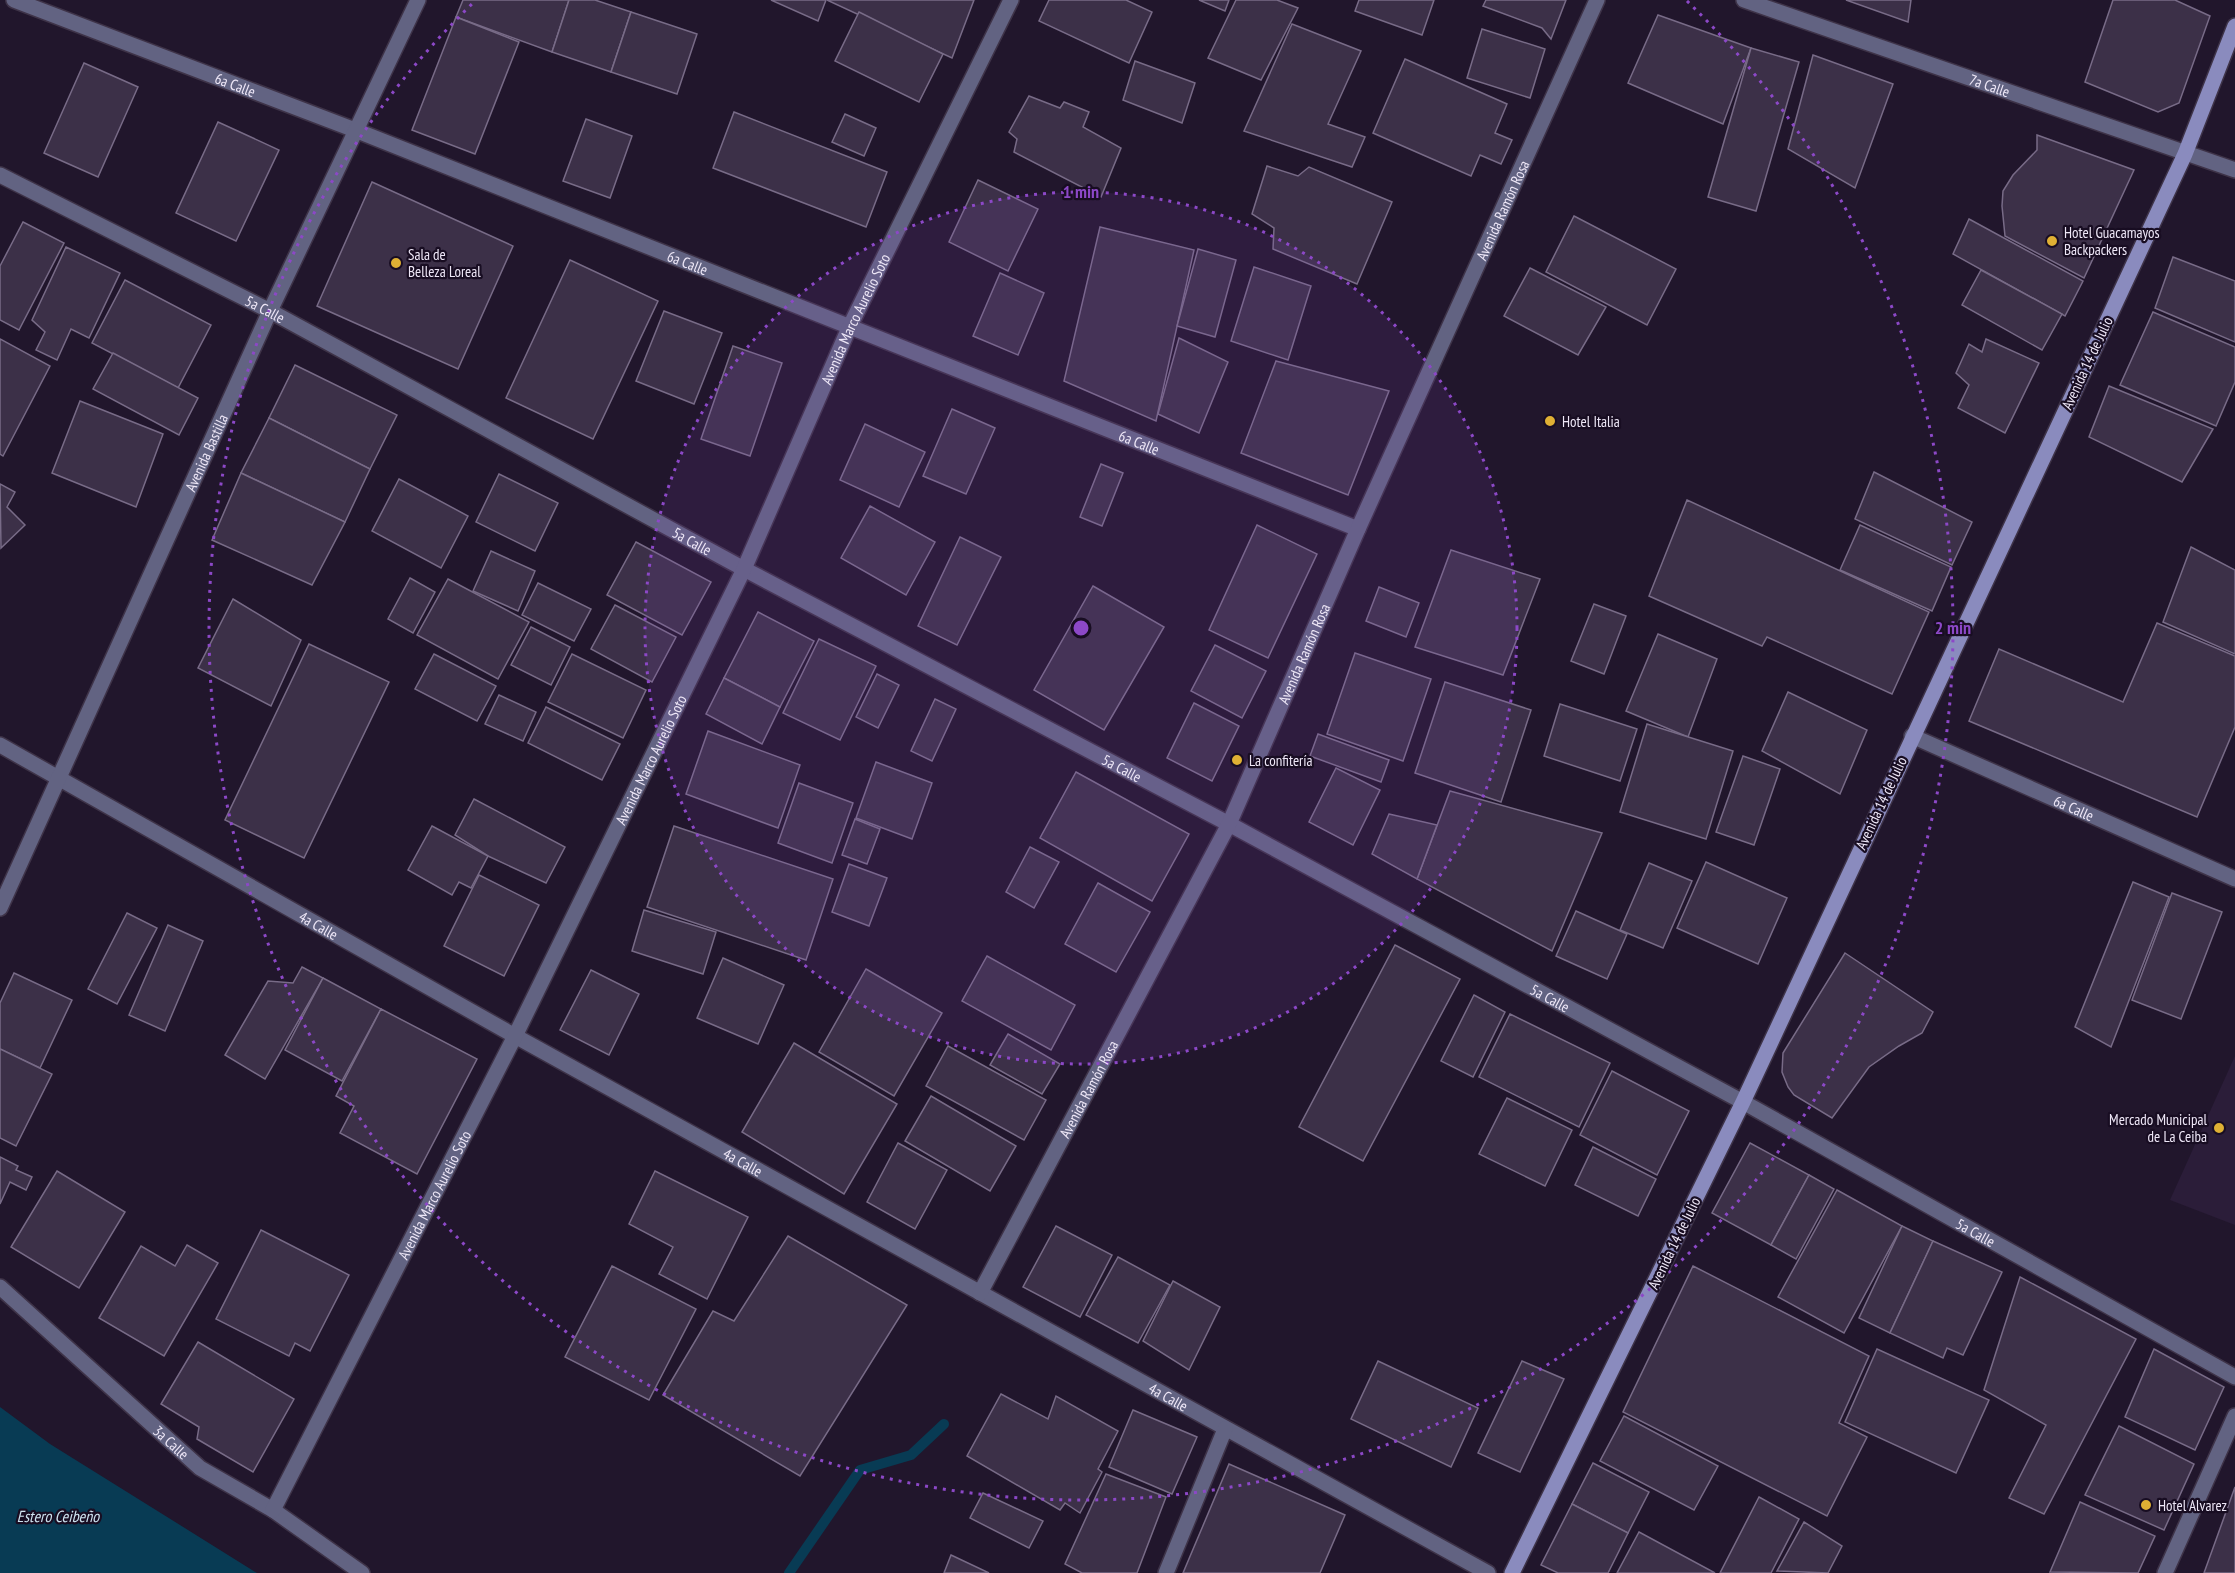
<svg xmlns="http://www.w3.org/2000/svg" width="2235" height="1573" font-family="'PT Sans Narrow',sans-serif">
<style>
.built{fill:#2b1d39}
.water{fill:#083b54}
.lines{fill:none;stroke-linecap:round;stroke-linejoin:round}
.stream{stroke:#083b54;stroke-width:10}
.building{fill:#3c3048;stroke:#786b87;stroke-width:1.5}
.street-casing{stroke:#3e3348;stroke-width:18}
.secondary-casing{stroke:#3e3348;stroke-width:18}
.street{stroke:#626382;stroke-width:15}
.secondary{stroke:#8a8bbe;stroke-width:15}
.ring{fill:none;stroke:#8c48c7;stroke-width:3;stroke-dasharray:3 6}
.poi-dot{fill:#dfb034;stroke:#180d22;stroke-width:2}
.labels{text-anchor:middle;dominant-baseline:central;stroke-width:4.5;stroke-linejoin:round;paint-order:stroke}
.street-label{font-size:15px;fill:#eee7f7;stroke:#180d22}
.poi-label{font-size:15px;fill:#eee7f7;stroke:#180d22;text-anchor:start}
.water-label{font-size:16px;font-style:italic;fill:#cee3f0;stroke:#180d22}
.centre{fill:#8c48c7;stroke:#180d22;stroke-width:3}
.ring-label{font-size:18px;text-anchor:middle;font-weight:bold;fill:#8c48c7;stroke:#180d22;stroke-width:4.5;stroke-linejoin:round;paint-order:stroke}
</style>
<rect width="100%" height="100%" fill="#21162c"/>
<polygon class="built" points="2235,1056 2235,1225 2170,1200"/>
<polygon class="water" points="0,1407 50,1444 257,1573 0,1573"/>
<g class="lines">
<polyline class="stream" points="789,1573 860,1470 911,1455 944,1424"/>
</g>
<g class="building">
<polygon points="463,0 569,0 552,52 456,17"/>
<polygon points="569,0 595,0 631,12 611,72 552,52"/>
<polygon points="771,0 826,0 818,21"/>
<polygon points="827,0 974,0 952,58"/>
<polygon points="1049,0 1126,0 1152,12 1129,63 1039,21"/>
<polygon points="1199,0 1229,0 1225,11"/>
<polygon points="1236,0 1277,0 1298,8 1261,80 1208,58"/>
<polygon points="1359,0 1434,0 1422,35 1355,11"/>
<polygon points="1486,0 1566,0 1551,39 1542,28 1483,6"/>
<polygon points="1846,0 1911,0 1908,22"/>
<polygon points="2113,0 2175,0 2210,16 2179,103 2158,112 2085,82"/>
<polygon points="631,12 697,34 677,94 611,72"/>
<polygon points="859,12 943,54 919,102 835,61"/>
<polygon points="1658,15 1751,48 1723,124 1628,83"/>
<polygon points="456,17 519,42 475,154 412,130"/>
<polygon points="1292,24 1361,51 1328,124 1365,137 1352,167 1244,131"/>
<polygon points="1482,29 1545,49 1530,98 1467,78"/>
<polygon points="1751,48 1799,62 1756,211 1708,197"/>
<polygon points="1813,55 1893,84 1855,188 1788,149"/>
<polygon points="1405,59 1507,104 1495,133 1512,140 1501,164 1480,155 1471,176 1373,133"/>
<polygon points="1135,61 1195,83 1182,123 1123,100"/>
<polygon points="84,63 138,87 98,177 44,153"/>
<polygon points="1029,96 1060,108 1064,102 1089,112 1083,127 1121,148 1101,197 1014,152 1017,139 1009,132"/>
<polygon points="734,112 887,172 866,227 713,168"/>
<polygon points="845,114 876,128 864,156 832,142"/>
<polygon points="586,119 632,136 610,198 563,181"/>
<polygon points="218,122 279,150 236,241 176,213"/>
<polygon points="2037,135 2134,170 2084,278 2005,236 2002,206 2003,191 2013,175 2037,150"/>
<polygon points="1267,166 1298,176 1309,167 1392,202 1357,284 1273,249 1274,228 1252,214"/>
<polygon points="978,180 1038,209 1008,271 949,242"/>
<polygon points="372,182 513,246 458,369 317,306"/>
<polygon points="1574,216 1676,269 1647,325 1546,272"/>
<polygon points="1969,219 2083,281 2065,316 1953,254"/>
<polygon points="23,222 64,243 19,330 0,320 0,266"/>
<polygon points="1100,227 1194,250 1156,421 1064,381"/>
<polygon points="66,247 120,273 89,338 71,329 57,360 36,350 45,332 32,320"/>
<polygon points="1198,249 1236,260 1215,337 1177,326"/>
<polygon points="2173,257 2235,281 2235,342 2155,308"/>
<polygon points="570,260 658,301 593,439 506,398"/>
<polygon points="1254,267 1311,286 1288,360 1231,341"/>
<polygon points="1530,268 1606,307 1578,355 1504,316"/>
<polygon points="1981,270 2062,314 2042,350 1962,305"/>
<polygon points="1000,273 1044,293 1018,355 973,336"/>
<polygon points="125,280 211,325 178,388 92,343"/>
<polygon points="664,311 722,333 694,404 636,381"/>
<polygon points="2153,312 2235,347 2235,382 2216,426 2120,385"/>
<polygon points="1179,338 1228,362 1199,433 1158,414"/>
<polygon points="0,339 50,366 3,456 0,454"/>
<polygon points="1986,339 2039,363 2005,433 1958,408 1969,385 1956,373 1969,344 1982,352"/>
<polygon points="733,346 782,363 750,456 701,439"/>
<polygon points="113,353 198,398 179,435 93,389"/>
<polygon points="1276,361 1389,391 1348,495 1241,453"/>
<polygon points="295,365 397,415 370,469 269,418"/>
<polygon points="2109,386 2213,429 2182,482 2089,437"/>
<polygon points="80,401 163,434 136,507 52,473"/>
<polygon points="952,409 995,428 966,494 923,476"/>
<polygon points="269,418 370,469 345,522 241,473"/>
<polygon points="865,424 925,452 899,507 840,480"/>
<polygon points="1101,464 1123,473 1102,526 1080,517"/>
<polygon points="1874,472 1972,522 1952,565 1855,519"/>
<polygon points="241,473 345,522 312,585 212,540"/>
<polygon points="499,474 558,503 535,551 476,522"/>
<polygon points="399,479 468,516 441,568 372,531"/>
<polygon points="0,484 15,492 7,507 25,525 1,548"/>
<polygon points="1687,500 1929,612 1892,694 1767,637 1762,646 1649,596"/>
<polygon points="870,506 935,542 906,595 841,558"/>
<polygon points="1257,525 1317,554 1268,658 1209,630"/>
<polygon points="1860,525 1951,567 1932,611 1840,570"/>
<polygon points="960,537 1001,557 957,645 918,626"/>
<polygon points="636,542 711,582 682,635 607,595"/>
<polygon points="2191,547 2235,570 2235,654 2163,622"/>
<polygon points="1451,550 1540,579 1503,675 1415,647"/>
<polygon points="491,551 535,571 518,611 473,591"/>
<polygon points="410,578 435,592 413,633 388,619"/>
<polygon points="448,579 529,622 498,679 417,635"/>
<polygon points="538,583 591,609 574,641 522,615"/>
<polygon points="1093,586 1164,627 1104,730 1034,690"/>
<polygon points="1379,587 1419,603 1406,637 1366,621"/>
<polygon points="233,599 301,640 271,706 198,668"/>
<polygon points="1594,604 1626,616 1604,674 1571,661"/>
<polygon points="615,605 676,637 652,682 591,649"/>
<polygon points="758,612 814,641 780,707 724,678"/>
<polygon points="2157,623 2235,656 2235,727 2197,817 1969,721 1999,649 2123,702"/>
<polygon points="531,627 570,647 551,685 511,665"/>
<polygon points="1658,634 1717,659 1688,737 1626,711"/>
<polygon points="819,639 876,666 840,740 783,713"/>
<polygon points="309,644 389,682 304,858 225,820"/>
<polygon points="1215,645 1266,671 1242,718 1191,691"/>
<polygon points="1355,653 1431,679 1403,761 1327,734"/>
<polygon points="434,654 496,686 477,721 415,689"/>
<polygon points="572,654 646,690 623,738 548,702"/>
<polygon points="877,674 899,685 878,728 856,717"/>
<polygon points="724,678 780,707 762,744 706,714"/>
<polygon points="1445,682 1531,710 1501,802 1415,773"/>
<polygon points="1788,692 1867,730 1840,794 1762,751"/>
<polygon points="499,695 536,712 523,741 485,724"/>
<polygon points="935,699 956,709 932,761 911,751"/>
<polygon points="1194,703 1239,726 1212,781 1167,758"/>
<polygon points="1560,704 1637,729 1620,781 1544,756"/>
<polygon points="546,707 620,744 602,780 528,743"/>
<polygon points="1647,724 1733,751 1706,839 1620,812"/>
<polygon points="708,731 800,765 778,828 686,794"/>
<polygon points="1318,734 1389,760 1381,782 1310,756"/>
<polygon points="1743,756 1780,769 1754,845 1716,832"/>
<polygon points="876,762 932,783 912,839 856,818"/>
<polygon points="1336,768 1380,790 1353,845 1309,822"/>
<polygon points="1076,772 1189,834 1152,901 1040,838"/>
<polygon points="799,783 853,803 832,863 778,843"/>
<polygon points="1450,791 1602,833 1552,951 1417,879"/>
<polygon points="474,799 565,847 546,883 488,856 455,835"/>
<polygon points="1389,814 1437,825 1417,879 1372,854"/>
<polygon points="855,819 880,829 867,864 842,855"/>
<polygon points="432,826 488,856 471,888 459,882 452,895 408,870"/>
<polygon points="674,826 833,879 806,960 647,907"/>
<polygon points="1030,847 1059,862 1034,908 1006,892"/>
<polygon points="1706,862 1787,898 1758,964 1677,928"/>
<polygon points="1649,863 1692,881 1663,948 1620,930"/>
<polygon points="849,864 887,878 869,926 832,912"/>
<polygon points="479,875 539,905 504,976 444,946"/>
<polygon points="2133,882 2169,897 2111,1047 2075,1027"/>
<polygon points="1098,883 1150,912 1116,972 1065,944"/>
<polygon points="2172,893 2222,912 2181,1019 2132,1000"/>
<polygon points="644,910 716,932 703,974 632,951"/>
<polygon points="1576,911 1627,934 1607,979 1556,956"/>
<polygon points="127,913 157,928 117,1004 88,989"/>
<polygon points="168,925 203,941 165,1031 129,1015"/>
<polygon points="1395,945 1460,979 1363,1161 1299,1127"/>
<polygon points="1845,953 1933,1012 1922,1033 1899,1046 1869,1067 1832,1118 1794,1095 1788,1087 1782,1072 1783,1053"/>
<polygon points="987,956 1075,1005 1051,1050 962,1001"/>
<polygon points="723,958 784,985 758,1044 697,1018"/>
<polygon points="302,967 323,978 265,1079 225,1055 268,981 293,983"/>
<polygon points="866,969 942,1013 894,1096 819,1052"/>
<polygon points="591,970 639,994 609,1055 560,1030"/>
<polygon points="14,973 72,1000 40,1068 0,1049 0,1003"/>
<polygon points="323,978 381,1009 342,1081 285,1050"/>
<polygon points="1474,995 1505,1012 1473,1077 1441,1061"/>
<polygon points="381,1009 477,1059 417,1174 340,1133 354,1106 336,1096"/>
<polygon points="1510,1014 1610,1063 1579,1127 1479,1077"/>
<polygon points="1008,1034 1060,1064 1042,1094 990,1065"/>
<polygon points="794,1043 897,1104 844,1194 742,1132"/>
<polygon points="948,1046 1046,1100 1024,1140 926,1086"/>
<polygon points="0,1049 52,1074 16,1146 0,1138"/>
<polygon points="1612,1071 1689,1111 1657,1175 1580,1135"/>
<polygon points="931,1096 1016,1146 990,1191 905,1141"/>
<polygon points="1507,1098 1572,1130 1545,1186 1479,1154"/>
<polygon points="898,1143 947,1170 915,1229 867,1202"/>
<polygon points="1750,1143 1809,1175 1771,1245 1712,1213"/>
<polygon points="1593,1147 1656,1179 1638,1216 1575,1185"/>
<polygon points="0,1157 18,1166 16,1170 32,1177 26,1190 10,1182 0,1204"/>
<polygon points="57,1171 125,1212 79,1288 11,1247"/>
<polygon points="655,1171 748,1217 707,1299 659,1274 673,1247 629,1224"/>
<polygon points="1809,1175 1834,1189 1796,1259 1771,1245"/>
<polygon points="1837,1190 1902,1226 1844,1333 1778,1297"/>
<polygon points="1056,1226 1112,1255 1080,1317 1023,1287"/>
<polygon points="1902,1226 1933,1241 1890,1333 1859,1318"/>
<polygon points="261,1230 349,1275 310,1351 295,1343 289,1356 216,1319"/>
<polygon points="788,1236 907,1305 800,1476 663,1395 713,1311 734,1321"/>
<polygon points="1933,1241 2002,1272 1963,1355 1947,1348 1943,1358 1890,1333"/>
<polygon points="187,1245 218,1263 164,1356 99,1318 141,1246 175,1266"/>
<polygon points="1118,1257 1170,1285 1138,1343 1086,1315"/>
<polygon points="612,1266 696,1309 649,1400 565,1357"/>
<polygon points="1693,1266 1869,1356 1839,1423 1867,1437 1827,1516 1623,1412"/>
<polygon points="2020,1277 2136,1339 2044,1514 2009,1498 2046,1425 1984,1390"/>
<polygon points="1173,1281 1220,1307 1189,1370 1143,1341"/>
<polygon points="198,1342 294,1399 253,1472 197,1439 199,1427 161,1404"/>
<polygon points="1877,1349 1989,1400 1956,1473 1845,1422"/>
<polygon points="2154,1349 2224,1387 2195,1450 2125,1417"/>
<polygon points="1378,1361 1478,1408 1451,1467 1351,1419"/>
<polygon points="1522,1361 1564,1379 1520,1472 1478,1453"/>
<polygon points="1001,1394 1048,1419 1056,1396 1118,1431 1098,1469 1102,1472 1080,1513 1065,1503 1060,1510 967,1456"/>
<polygon points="1133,1410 1197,1437 1172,1494 1109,1467"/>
<polygon points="1624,1416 1718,1466 1694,1510 1600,1461"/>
<polygon points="2119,1426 2194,1464 2164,1530 2085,1495"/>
<polygon points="1593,1463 1649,1492 1628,1533 1572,1504"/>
<polygon points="1229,1464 1345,1515 1320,1573 1183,1573"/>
<polygon points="1106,1474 1166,1497 1137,1573 1082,1573 1065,1564"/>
<polygon points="2235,1487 2235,1573 2204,1573"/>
<polygon points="983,1493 1043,1521 1029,1548 970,1518"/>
<polygon points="1759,1497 1799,1519 1771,1573 1720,1573"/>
<polygon points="2080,1502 2155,1536 2138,1573 2050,1572"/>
<polygon points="1572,1504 1628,1533 1608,1573 1558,1573 1541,1565"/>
<polygon points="1804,1522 1842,1546 1828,1573 1777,1571"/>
<polygon points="1639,1532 1715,1573 1617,1573"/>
<polygon points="951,1555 989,1573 944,1573"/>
</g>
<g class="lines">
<defs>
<g id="street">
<path id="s1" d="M14,0L355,130L1358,529"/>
<path id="s2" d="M1744,0L2235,170"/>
<path id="s3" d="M0,175L270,311L744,569L1229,824L1743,1102L2235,1377"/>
<path id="s4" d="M1912,736L2235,879"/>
<path id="s5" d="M0,745L515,1036L1488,1573"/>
<path id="s6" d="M0,908L270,311L418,0"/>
<path id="s7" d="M0,1287L200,1468L273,1510L362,1573"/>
<path id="s8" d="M980,1293L1229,824L1358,529L1597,0"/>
<path id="s9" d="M273,1510L515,1036L744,569L849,328L1011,0"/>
<polyline points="1166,1573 1225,1429"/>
<polyline points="2165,1573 2235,1416"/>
</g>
<polyline id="secondary" points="1512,1573 1743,1102 2185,154 2235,26"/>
</defs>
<use href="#street" class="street-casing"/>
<use href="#secondary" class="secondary-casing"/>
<use href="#street" class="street"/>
<use href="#secondary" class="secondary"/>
</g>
<circle cx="1081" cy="628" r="436" fill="#8c48c7" fill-opacity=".12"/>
<g class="ring">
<circle cx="1081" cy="628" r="436"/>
<path d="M1687 1A872 872 0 1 1 475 1"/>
</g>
<g class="poi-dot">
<circle cx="2052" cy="241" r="6"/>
<circle cx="396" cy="263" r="6"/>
<circle cx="1550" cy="421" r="6"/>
<circle cx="1237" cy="760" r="6"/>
<circle cx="2219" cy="1128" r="6"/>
<circle cx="2146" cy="1505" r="6"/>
</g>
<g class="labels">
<g class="street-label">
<text stroke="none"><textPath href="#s1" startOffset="237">6a Calle</textPath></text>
<text stroke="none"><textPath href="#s2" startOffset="260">7a Calle</textPath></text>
<text stroke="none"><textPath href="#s8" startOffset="1203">Avenida Ramón Rosa</textPath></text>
<text stroke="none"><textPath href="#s1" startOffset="723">6a Calle</textPath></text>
<text stroke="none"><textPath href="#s3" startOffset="297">5a Calle</textPath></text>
<text stroke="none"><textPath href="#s9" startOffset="1326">Avenida Marco Aurelio Soto</textPath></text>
<text transform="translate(2087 363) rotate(-65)">Avenida 14 de Julio</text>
<text stroke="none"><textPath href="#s1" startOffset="1209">6a Calle</textPath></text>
<text stroke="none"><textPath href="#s6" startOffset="500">Avenida Bastilla</textPath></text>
<text stroke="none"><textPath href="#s3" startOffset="783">5a Calle</textPath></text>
<text stroke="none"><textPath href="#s8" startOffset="717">Avenida Ramón Rosa</textPath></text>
<text stroke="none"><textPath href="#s9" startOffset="840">Avenida Marco Aurelio Soto</textPath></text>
<text stroke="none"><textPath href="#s3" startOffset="1269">5a Calle</textPath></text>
<text transform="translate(1881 803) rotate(-65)">Avenida 14 de Julio</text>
<text stroke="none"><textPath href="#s4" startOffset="177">6a Calle</textPath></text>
<text stroke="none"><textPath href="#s5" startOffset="366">4a Calle</textPath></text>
<text stroke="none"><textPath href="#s3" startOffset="1755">5a Calle</textPath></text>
<text stroke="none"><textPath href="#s8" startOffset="231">Avenida Ramón Rosa</textPath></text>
<text stroke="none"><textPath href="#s5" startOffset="852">4a Calle</textPath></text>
<text stroke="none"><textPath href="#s9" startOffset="354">Avenida Marco Aurelio Soto</textPath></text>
<text stroke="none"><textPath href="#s3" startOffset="2241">5a Calle</textPath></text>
<text transform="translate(1674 1243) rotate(-64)">Avenida 14 de Julio</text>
<text stroke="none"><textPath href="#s5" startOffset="1338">4a Calle</textPath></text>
<text stroke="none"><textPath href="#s7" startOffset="231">3a Calle</textPath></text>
</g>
<g class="poi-label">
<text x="2064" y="232">Hotel Guacamayos<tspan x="2064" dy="17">Backpackers</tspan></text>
<text x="408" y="254">Sala de<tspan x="408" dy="17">Belleza Loreal</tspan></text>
<text x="1562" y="421">Hotel Italia</text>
<text x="1249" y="760">La confitería</text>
<text x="2207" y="1119" text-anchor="end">Mercado Municipal<tspan x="2207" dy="17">de La Ceiba</tspan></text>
<text x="2158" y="1505">Hotel Alvarez</text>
</g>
<g class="water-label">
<text x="58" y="1516">Estero Ceibeño</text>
</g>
</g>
<circle cx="1081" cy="628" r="9" class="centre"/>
<g class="ring-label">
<text x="1081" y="198">1 min</text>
<text x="1953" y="634">2 min</text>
</g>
</svg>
